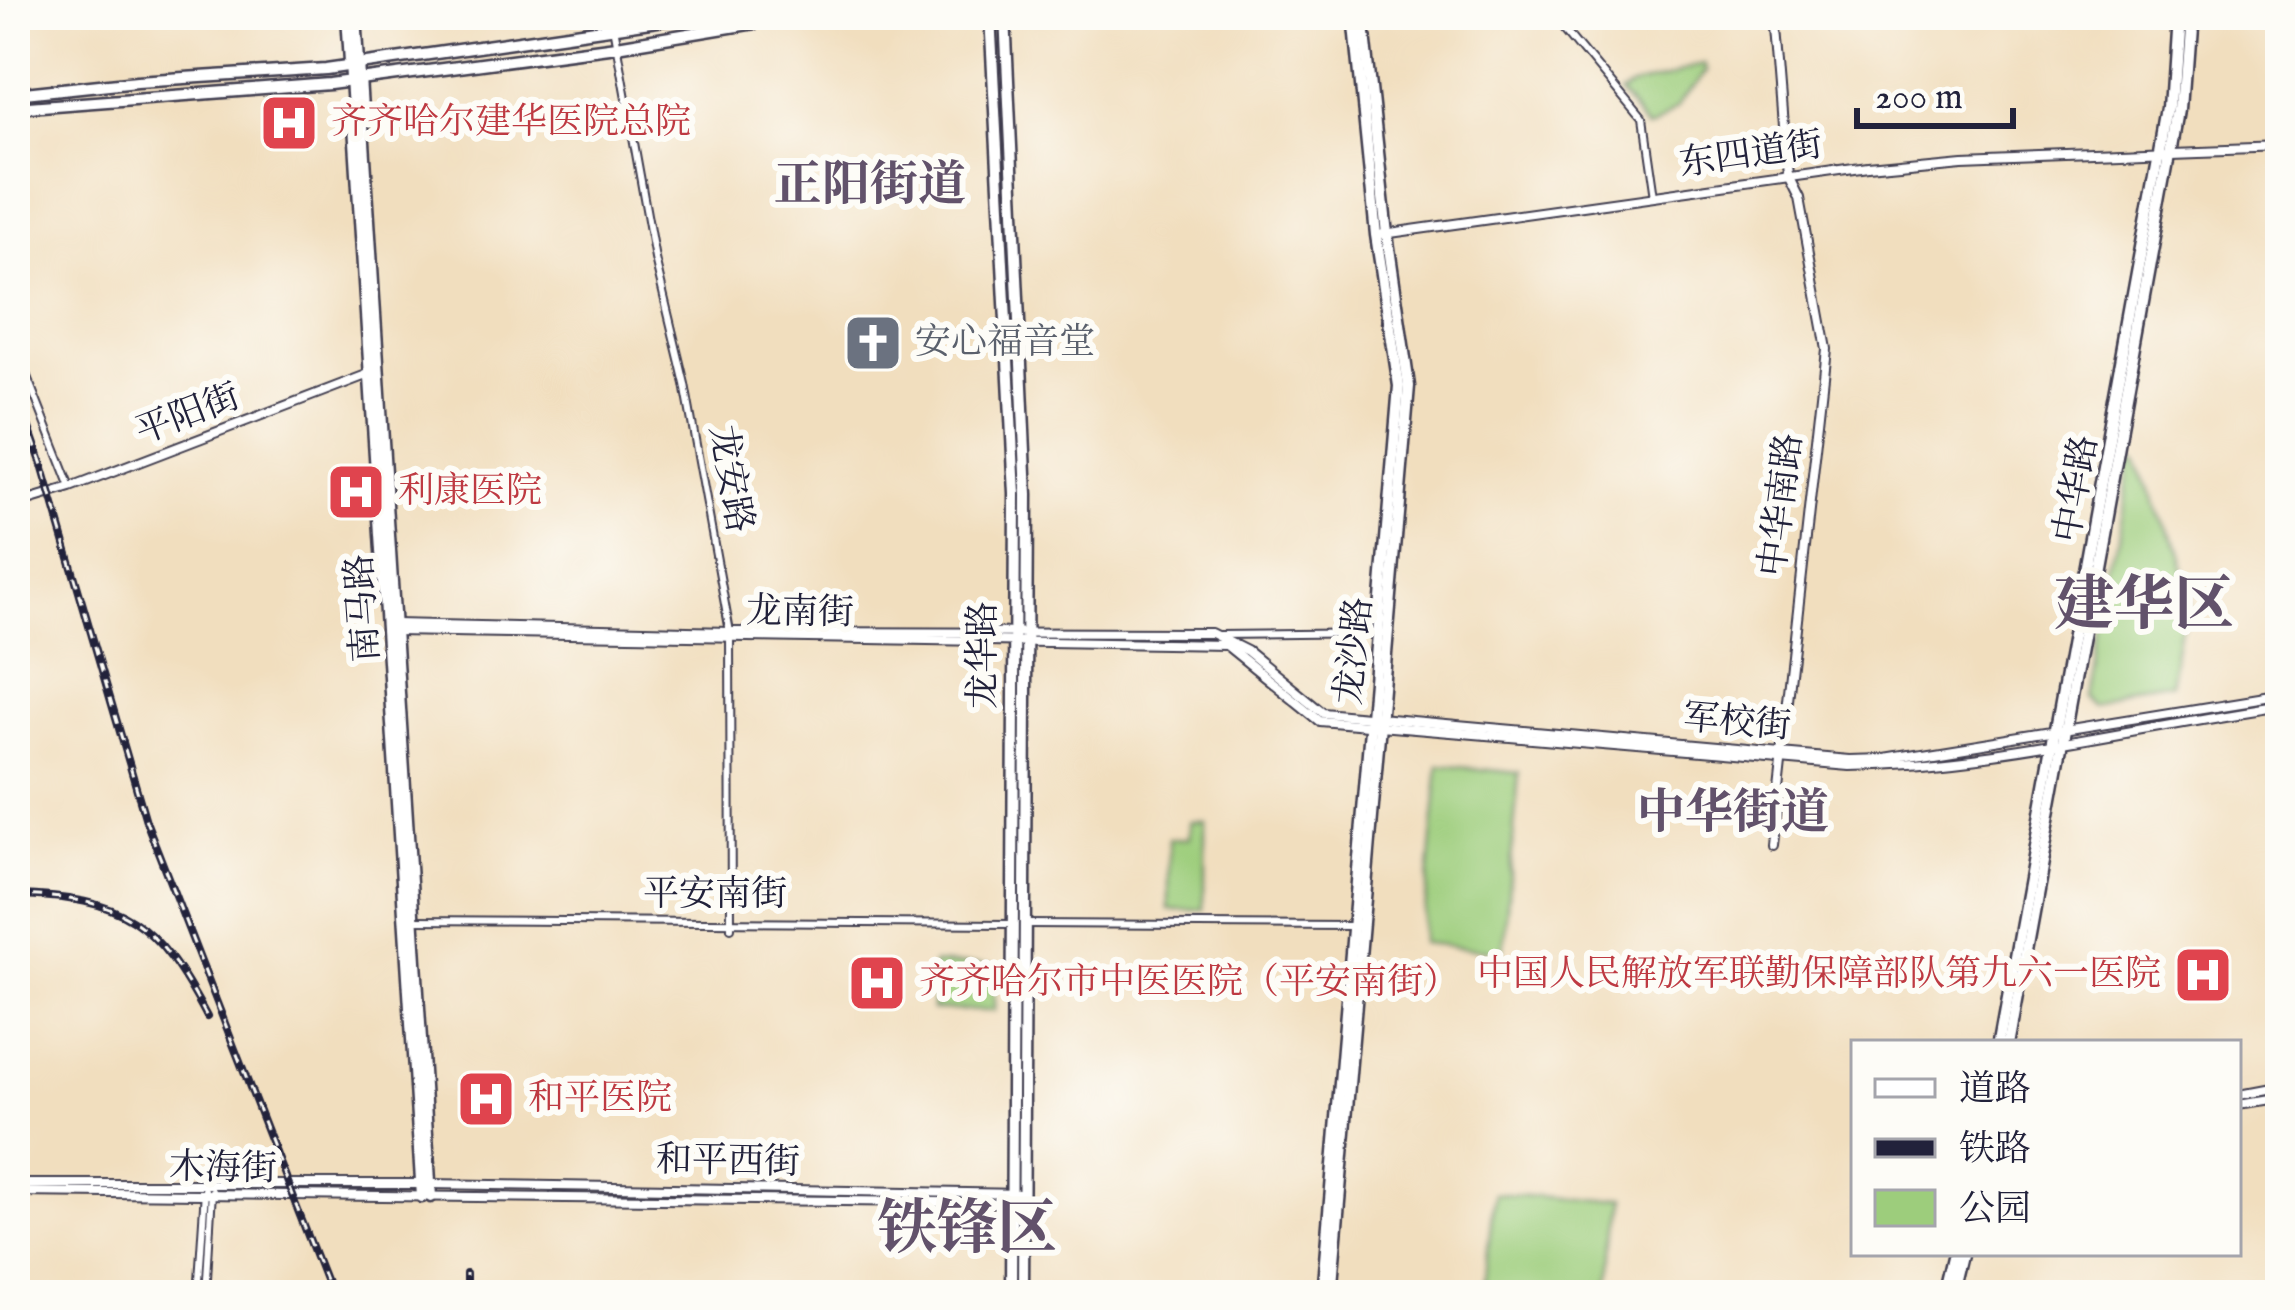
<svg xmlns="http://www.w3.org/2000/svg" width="2295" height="1310" font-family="'IM FELL English','Noto Serif SC',serif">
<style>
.green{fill:#9dcd7c;stroke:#60785c;stroke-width:3}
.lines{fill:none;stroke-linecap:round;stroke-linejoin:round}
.tertiary-casing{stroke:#413e4f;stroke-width:10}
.secondary-casing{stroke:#413e4f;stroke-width:12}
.primary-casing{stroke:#413e4f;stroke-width:15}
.tertiary{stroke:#fff;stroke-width:6}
.secondary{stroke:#fff;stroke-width:8}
.primary{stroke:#fff;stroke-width:10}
.rail-casing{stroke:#22223b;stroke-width:8}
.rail{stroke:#fdfcf7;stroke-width:3;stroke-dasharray:9;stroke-linecap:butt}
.labels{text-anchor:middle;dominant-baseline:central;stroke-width:12;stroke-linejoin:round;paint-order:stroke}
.health-label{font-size:36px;fill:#be3a42;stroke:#fdfcf7;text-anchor:start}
.street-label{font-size:36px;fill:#22223b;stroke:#fdfcf7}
.worship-label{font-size:36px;fill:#5b616d;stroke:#fdfcf7;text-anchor:start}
.district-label{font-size:48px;font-weight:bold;fill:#62526b;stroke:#fdfcf7}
.town-label{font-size:60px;font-weight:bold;fill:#62526b;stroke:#fdfcf7}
</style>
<rect width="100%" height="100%" fill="#fdfcf7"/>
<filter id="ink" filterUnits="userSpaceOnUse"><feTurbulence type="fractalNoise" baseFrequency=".00833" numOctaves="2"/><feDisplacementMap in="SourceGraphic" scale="24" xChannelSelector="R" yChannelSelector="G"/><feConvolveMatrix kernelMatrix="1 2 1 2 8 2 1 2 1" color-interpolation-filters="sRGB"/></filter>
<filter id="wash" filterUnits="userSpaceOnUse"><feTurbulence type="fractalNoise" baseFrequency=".004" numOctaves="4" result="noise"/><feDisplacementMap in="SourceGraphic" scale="48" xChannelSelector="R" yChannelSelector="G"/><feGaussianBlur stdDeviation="2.7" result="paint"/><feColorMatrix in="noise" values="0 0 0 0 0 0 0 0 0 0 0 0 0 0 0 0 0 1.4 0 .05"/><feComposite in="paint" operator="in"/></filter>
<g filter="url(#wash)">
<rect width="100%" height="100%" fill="#f1debe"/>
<g class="green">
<polygon points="1700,63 1702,68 1679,103 1653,115 1626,85 1635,78"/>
<polygon points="2140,439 2146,447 2190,609 2176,697 2104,709 2092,699"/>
<polygon points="1439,765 1519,773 1503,951 1422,943"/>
<polygon points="1190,821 1205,821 1205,910 1169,910 1169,839 1189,838"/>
<polygon points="933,964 995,965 994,1011 932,1010"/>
<polygon points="1494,1193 1609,1204 1603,1295 1483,1295"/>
</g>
</g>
<g filter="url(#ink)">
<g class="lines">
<defs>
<g id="tertiary">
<polyline points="611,15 655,259 685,384 730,632 731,928"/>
<polyline points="1554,15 1641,120 1652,196"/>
<polyline points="15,346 71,488"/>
<polyline points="1219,635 1377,633"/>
<polyline points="413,920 1011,924"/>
<polyline points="1025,924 1353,926"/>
<polyline points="198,1295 205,1190"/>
<polyline points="206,1295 212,1191"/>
</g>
<g id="secondary">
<polyline points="1383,234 1868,166 1962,157 2280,145"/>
<polyline points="15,505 71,488 374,372"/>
<polyline points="395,624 730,632 1211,633 1247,651 1323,713 1850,760 1885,759 2280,695"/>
<path d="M394,631L1226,645L1320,721L1850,766C1994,764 2138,726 2280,706"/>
<polyline points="1772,845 1827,349 1799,198 1788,176 1775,15"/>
<polyline points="2238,1095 2280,1087"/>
<polyline points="2238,1105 2280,1098"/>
<polyline points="15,1184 430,1184 1024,1194"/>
<polyline points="15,1192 1024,1203"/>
</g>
<g id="primary">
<polyline points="347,15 422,1197"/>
<polyline points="356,15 431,1197"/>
<polyline points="990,15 1015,494 1011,1295"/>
<polyline points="1005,15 1027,495 1023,1295"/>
<polyline points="15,94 137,81 326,69 699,15"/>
<polyline points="15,108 330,84 616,46 803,15"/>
<polyline points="1998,1043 2168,108 2174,15"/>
<polyline points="2008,1043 2178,110 2185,15"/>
<polyline points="1322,1295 1399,386 1376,235 1354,15"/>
<polyline points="1331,1295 1409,386 1387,234 1363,15"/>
<polyline points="1945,1295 1955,1253"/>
<polyline points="1954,1295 1964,1253"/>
</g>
</defs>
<use href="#tertiary" class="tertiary-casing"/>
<use href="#secondary" class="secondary-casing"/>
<use href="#primary" class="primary-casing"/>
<use href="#tertiary" class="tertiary"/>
<use href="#secondary" class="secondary"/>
<use href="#primary" class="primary"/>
<defs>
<g id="rail">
<polyline points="15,388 41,462 146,821 331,1295"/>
<path d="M15,895C126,898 155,920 207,1017"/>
<polyline points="466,1295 466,1274"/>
</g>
</defs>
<use href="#rail" class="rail-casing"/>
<use href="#rail" class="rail"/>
</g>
</g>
<defs>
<symbol id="hospital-square" viewBox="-11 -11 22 22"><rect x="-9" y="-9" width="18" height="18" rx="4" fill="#e0444e" stroke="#fdfcf7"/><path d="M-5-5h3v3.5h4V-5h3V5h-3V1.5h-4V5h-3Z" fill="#fff"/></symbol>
<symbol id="church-square" viewBox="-11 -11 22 22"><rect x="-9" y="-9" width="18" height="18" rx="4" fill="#6b7280" stroke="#fdfcf7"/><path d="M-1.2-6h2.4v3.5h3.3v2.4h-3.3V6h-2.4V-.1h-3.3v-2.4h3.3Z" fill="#fff"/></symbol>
</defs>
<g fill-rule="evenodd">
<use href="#hospital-square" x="256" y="90" width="66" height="66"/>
<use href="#church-square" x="840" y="310" width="66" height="66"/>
<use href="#hospital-square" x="323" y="459" width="66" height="66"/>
<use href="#hospital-square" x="2170" y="942" width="66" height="66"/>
<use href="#hospital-square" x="844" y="950" width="66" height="66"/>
<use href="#hospital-square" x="453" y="1066" width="66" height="66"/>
</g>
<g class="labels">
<g class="health-label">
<text x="331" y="123">齐齐哈尔建华医院总院</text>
<text x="398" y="492">利康医院</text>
<text x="2161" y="975" text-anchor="end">中国人民解放军联勤保障部队第九六一医院</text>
<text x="919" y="983">齐齐哈尔市中医医院（平安南街）</text>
<text x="528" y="1099">和平医院</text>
</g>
<g class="street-label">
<text transform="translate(1751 155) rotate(-8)">东四道街</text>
<text transform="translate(188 415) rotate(-21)">平阳街</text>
<text transform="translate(730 479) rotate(80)">龙安路</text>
<text transform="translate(2077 489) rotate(-80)">中华路</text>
<text transform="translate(1782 505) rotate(-83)">中华南路</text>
<text transform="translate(364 608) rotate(-94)">南马路</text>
<text transform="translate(800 613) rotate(1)">龙南街</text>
<text transform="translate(1355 651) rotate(-84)">龙沙路</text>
<text transform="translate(984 655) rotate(-90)">龙华路</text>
<text transform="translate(1737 723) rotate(5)">军校街</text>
<text x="715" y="895">平安南街</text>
<text transform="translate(728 1162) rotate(1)">和平西街</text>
<text transform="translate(223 1169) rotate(1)">木海街</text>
</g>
<g class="worship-label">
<text x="915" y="343">安心福音堂</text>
</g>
<g class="district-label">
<text x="870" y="187">正阳街道</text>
<text x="1733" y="815">中华街道</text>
</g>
<g class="town-label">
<text x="2144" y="608">建华区</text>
<text x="967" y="1232">铁锋区</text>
</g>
</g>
<rect width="2295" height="1310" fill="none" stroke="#fdfcf7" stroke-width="60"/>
<rect x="1851" y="1040" width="390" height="216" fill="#fdfcf7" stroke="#a5a5ac" stroke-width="3"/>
<rect x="1875" y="1079" width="60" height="18" fill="#ffffff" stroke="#a5a5ac" stroke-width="3"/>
<text x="1959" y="1100" font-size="36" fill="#22223b">道路</text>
<rect x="1875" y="1139" width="60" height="18" fill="#22223b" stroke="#a5a5ac" stroke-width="3"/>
<text x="1959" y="1160" font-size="36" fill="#22223b">铁路</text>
<rect x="1875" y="1190" width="60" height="36" fill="#9dcd7c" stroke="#a5a5ac" stroke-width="3"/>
<text x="1959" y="1220" font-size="36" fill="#22223b">公园</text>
<path d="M1857 108v18h156v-18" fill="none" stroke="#22223b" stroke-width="6"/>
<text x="1875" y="108" font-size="36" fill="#22223b" stroke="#fdfcf7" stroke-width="9" paint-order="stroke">200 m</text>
</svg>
